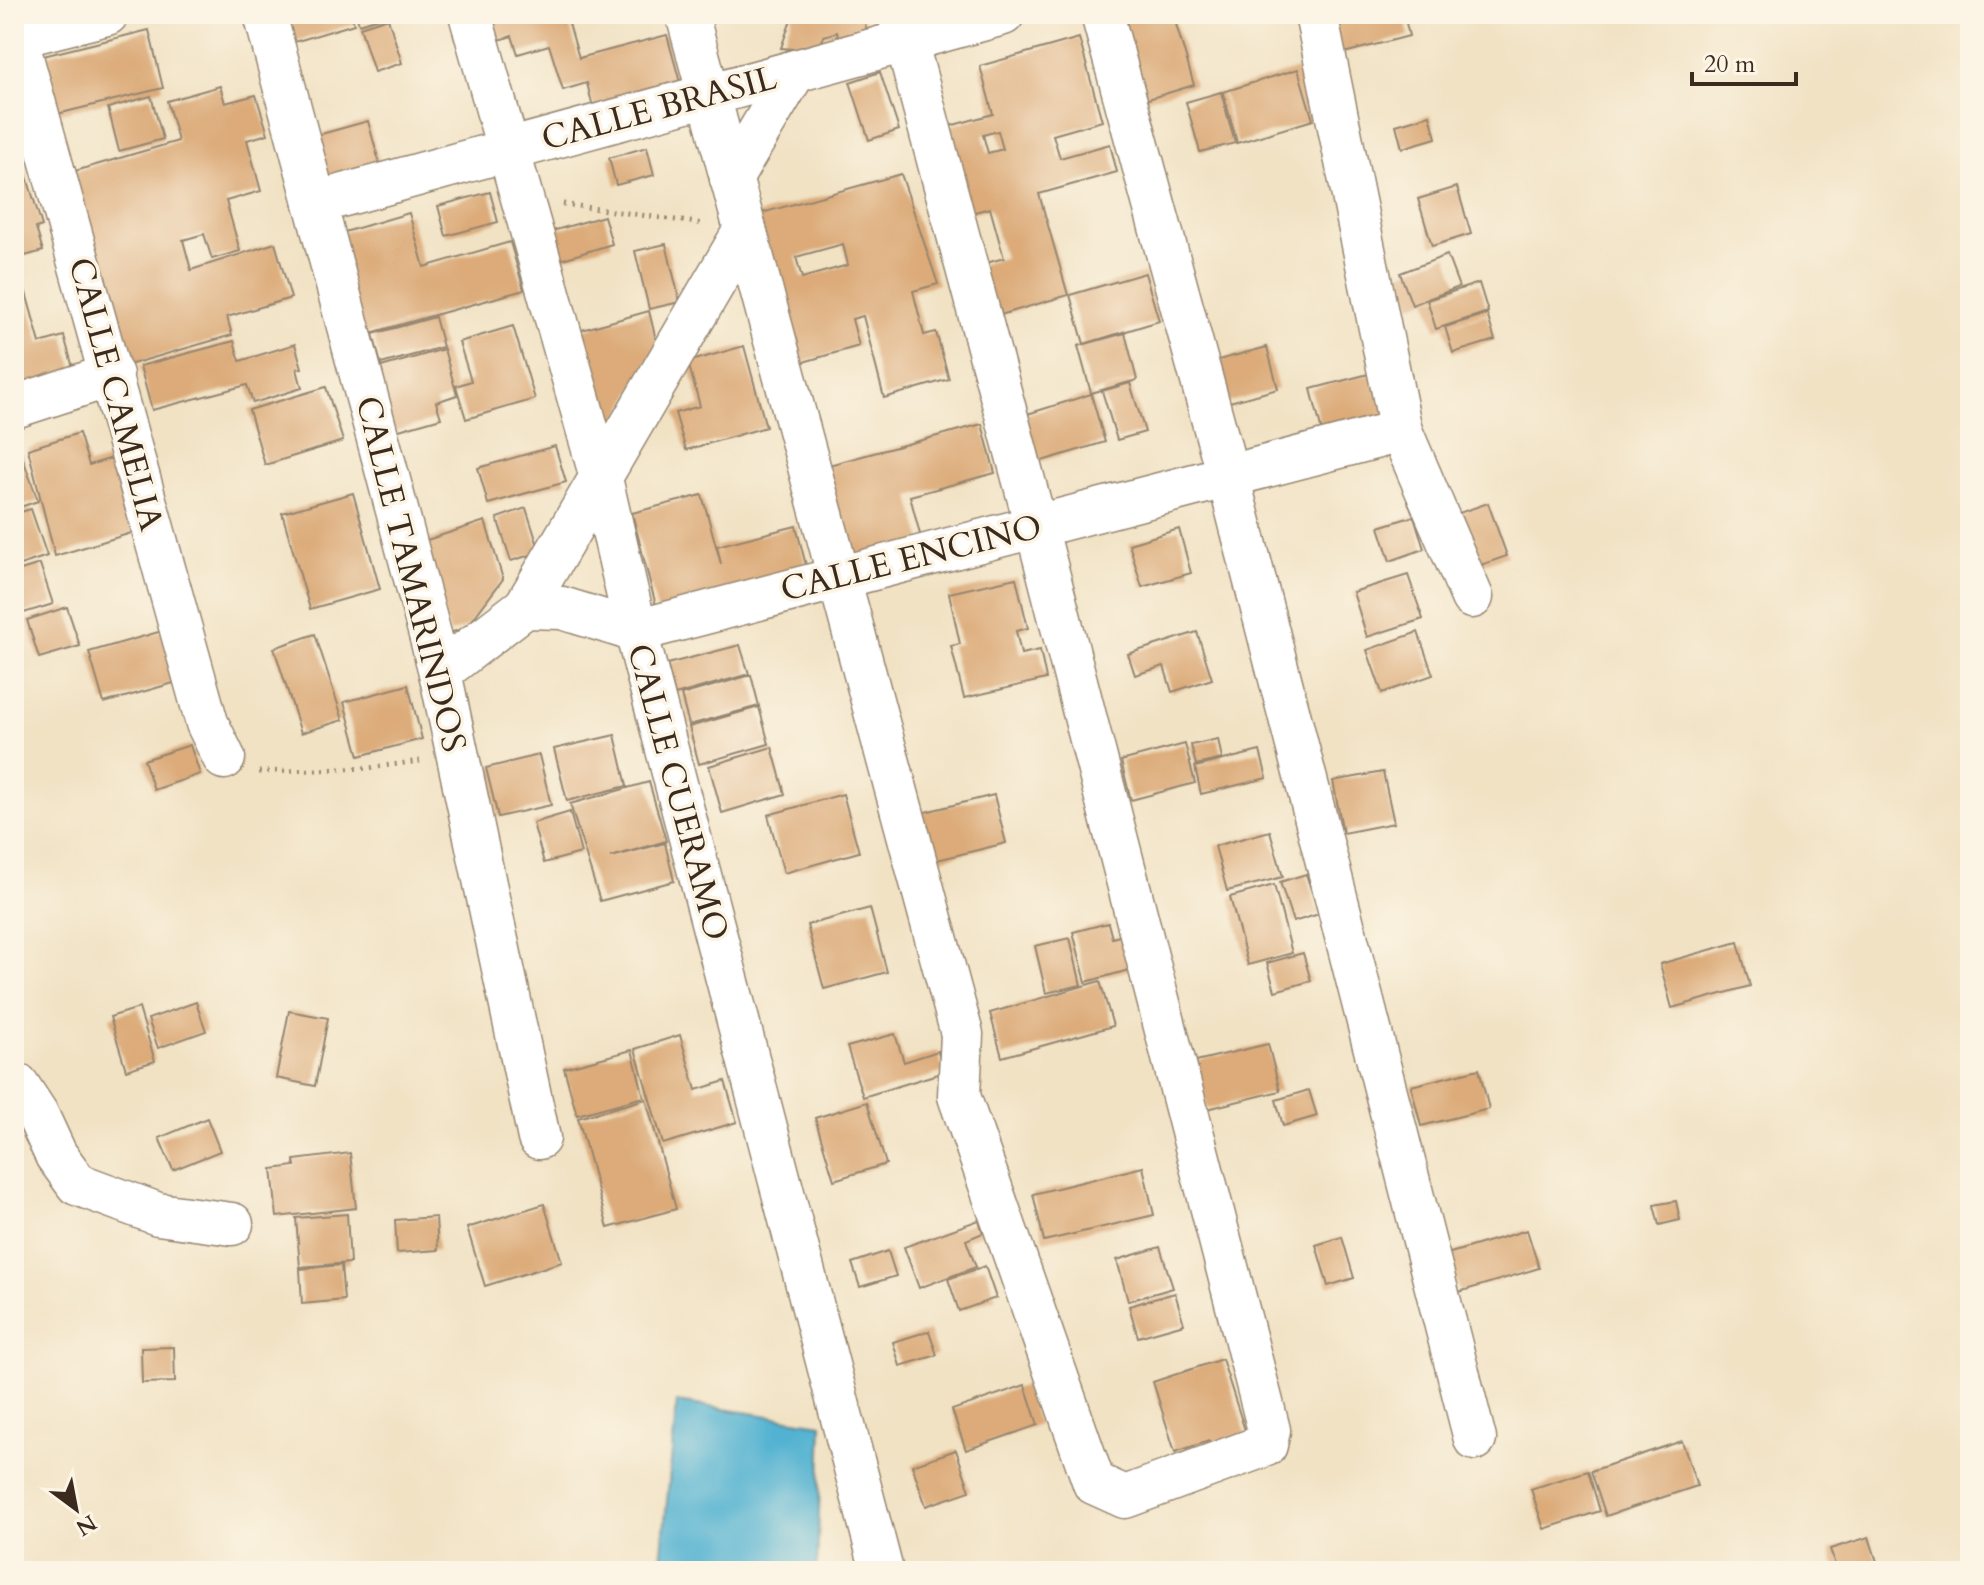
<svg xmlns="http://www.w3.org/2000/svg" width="1984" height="1585" font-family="Cardo,serif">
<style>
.water{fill:#52b2d1;stroke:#466e78;stroke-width:2}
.building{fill:#dcab79;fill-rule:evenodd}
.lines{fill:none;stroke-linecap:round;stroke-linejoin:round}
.minor-casing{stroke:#968671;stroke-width:45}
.path{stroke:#968671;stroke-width:5;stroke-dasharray:2 6;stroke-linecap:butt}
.minor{stroke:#fff;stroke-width:42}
.labels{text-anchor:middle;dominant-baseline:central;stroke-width:7;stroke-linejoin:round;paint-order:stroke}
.street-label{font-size:34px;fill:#3b2a1e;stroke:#fcf5e5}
</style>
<rect width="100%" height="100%" fill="#fcf5e5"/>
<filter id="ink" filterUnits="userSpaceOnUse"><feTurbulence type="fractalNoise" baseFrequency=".0125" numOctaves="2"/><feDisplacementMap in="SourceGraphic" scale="16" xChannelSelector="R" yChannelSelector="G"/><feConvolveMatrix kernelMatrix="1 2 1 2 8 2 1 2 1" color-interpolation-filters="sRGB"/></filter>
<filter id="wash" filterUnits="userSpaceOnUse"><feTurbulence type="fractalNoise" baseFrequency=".006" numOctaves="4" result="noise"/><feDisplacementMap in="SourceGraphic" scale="32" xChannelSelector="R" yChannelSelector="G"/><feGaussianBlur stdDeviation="1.8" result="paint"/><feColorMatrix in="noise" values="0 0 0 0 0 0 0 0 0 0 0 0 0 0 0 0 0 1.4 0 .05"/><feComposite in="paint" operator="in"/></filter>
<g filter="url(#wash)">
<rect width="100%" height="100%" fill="#f1e2c4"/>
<polygon class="water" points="677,1402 822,1424 817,1571 660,1571"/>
<g id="blocks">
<g class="building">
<polygon points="271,14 351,14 354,24 281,46"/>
<polygon points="356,14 389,14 389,15 359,24"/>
<polygon points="489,14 561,14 563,22 568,20 579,58 667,35 684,97 596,120 587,83 563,90 549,45 518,54 512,36 496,41"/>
<polygon points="793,14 862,14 872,46 844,57 837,32 824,36 818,51 781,48"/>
<polygon points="1152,14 1173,14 1194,85 1145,100 1121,23"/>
<polygon points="1329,14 1404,14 1409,36 1340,54"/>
<polygon points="388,18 402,63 374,72 360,27"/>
<polygon points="149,30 163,88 45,117 31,59"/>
<path d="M1079,38L1102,121L1053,135L1060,158L1110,144L1117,172L1039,194L1068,295L987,319L972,267L1004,258L990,208L963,215L939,129L993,114L980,66ZM998,131L1003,149L988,153L983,135Z"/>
<polygon points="1298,69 1313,120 1237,143 1223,92"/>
<polygon points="880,72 899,130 869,140 850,82"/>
<polygon points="220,86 225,103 256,95 268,134 247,140 261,191 226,201 240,251 212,259 204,234 183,240 191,270 275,243 291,298 227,317 232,335 125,366 65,174 178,141 167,101"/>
<polygon points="1221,92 1235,143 1200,152 1186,102"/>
<polygon points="151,96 163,139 119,151 108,108"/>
<polygon points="1430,115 1436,138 1402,148 1396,125"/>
<polygon points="368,121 380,165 319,182 307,138"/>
<polygon points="14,135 42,226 36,228 43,251 14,259"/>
<polygon points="647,147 654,175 616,185 609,158"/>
<path d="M901,174L938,284L913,291L924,335L936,332L949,379L884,398L863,316L852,319L859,346L793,365L751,216ZM843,244L848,265L802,278L796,257Z"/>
<polygon points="1457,187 1471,234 1432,246 1418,199"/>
<polygon points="490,192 498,222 446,236 438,206"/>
<polygon points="409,213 424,267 510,242 524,290 360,336 331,236"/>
<polygon points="604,216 612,244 550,263 542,234"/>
<polygon points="666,244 680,302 649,309 635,251"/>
<polygon points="1447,255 1459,287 1412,305 1400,273"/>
<polygon points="1145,273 1159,321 1084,344 1070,295"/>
<polygon points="23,282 40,343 64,336 76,378 14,395 14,285"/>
<polygon points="1479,283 1488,312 1436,329 1427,300"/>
<polygon points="649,311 657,344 612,430 599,434 571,333"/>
<polygon points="1487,314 1495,340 1453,353 1445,327"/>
<polygon points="435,317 443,347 381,364 373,334"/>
<polygon points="513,326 535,399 466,419 456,386 471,381 459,342"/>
<polygon points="1125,333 1137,380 1091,393 1078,346"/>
<polygon points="234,341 240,361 295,344 302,368 297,369 302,388 253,403 247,385 152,410 140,366"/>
<polygon points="744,346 766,427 686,450 675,413 700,406 688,362"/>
<polygon points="1267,347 1278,389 1222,404 1211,362"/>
<polygon points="444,349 457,395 436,402 441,418 392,432 374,369"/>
<polygon points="1380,371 1393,422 1324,440 1311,389"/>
<polygon points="1130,383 1145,432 1117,440 1102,391"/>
<polygon points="326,387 343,441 265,465 249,410"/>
<polygon points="1091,394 1105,442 1032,464 1018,417"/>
<polygon points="982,424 995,473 910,496 923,546 840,568 814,469"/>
<polygon points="79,433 89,465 112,458 126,512 132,510 138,531 55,556 28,449"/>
<polygon points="555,446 566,482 488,504 478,468"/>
<polygon points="21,453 38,501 14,509 14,455"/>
<polygon points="353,493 380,589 310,609 282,513"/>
<polygon points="702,495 721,564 717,546 796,526 810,581 660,621 632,513"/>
<polygon points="1488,503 1507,556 1475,567 1456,514"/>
<polygon points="526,508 540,552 511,561 497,518"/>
<polygon points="31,509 47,556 14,567 14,514"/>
<polygon points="1414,516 1424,549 1390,561 1379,527"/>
<polygon points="485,521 503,579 467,627 450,633 421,542"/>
<polygon points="1179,529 1191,573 1142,587 1129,544"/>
<polygon points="40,564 53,604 14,616 14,572"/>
<polygon points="1408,575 1423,619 1367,637 1353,592"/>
<polygon points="1016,578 1028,628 1016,631 1021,654 1040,650 1046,679 964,698 951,646 960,644 949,593"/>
<polygon points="67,607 80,646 39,658 27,620"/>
<polygon points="162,631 177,682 104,703 89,652"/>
<polygon points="1197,632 1212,679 1172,692 1164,666 1135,675 1128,654"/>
<polygon points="1418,632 1433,675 1382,693 1367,650"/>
<polygon points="315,634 343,720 301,733 274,648"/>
<polygon points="740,645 749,674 675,695 667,664"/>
<polygon points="751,675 759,706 689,725 681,695"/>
<polygon points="408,685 422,739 359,756 344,702"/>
<polygon points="759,707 769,744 699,764 689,727"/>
<polygon points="615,735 627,786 567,801 554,749"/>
<polygon points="1218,739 1222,759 1196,765 1191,745"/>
<polygon points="1185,744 1195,783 1131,800 1121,761"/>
<polygon points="190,745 200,774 154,790 144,760"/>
<polygon points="772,747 785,794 722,813 709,766"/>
<polygon points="1260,751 1267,778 1201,794 1195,767"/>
<polygon points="539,755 551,805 498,817 486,768"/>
<polygon points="1383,772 1394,823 1343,833 1333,781"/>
<polygon points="649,782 666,841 611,857 665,843 674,881 600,901 570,804"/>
<polygon points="843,794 859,852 784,873 768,815"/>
<polygon points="994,795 1006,843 929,862 917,814"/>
<polygon points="570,812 581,853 544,863 533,823"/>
<polygon points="1270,831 1283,877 1227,891 1215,846"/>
<polygon points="1306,874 1319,914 1293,922 1280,882"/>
<polygon points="1274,885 1292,953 1248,965 1230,897"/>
<polygon points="870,908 887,972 824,989 807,925"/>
<polygon points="1108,923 1112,938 1127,934 1136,968 1086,982 1073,932"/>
<polygon points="1070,938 1081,985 1046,993 1035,946"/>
<polygon points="1738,942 1750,986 1672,1008 1660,964"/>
<polygon points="1303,953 1311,981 1275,991 1267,963"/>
<polygon points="1100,981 1113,1026 1002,1057 990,1013"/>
<polygon points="196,1002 206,1031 158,1048 148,1019"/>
<polygon points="139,1008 155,1061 126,1070 110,1017"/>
<polygon points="289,1011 328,1018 315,1086 276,1078"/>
<polygon points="895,1034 904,1062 938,1051 944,1072 863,1097 847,1047"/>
<polygon points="680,1035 696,1090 725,1081 737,1122 663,1144 635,1049"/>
<polygon points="1268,1044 1280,1091 1207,1109 1196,1061"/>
<polygon points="632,1050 644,1097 577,1115 564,1068"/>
<polygon points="1479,1069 1489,1109 1421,1126 1411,1086"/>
<polygon points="1309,1090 1317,1116 1283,1126 1276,1100"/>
<polygon points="646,1099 676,1209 608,1228 578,1118"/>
<polygon points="867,1102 886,1164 834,1180 815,1118"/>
<polygon points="207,1118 220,1151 173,1170 159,1138"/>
<polygon points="350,1153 356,1208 277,1217 272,1169 295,1166 294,1160"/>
<polygon points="1143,1167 1154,1215 1044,1241 1033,1194"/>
<polygon points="1676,1201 1680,1220 1659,1225 1654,1205"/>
<polygon points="544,1204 562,1262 485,1286 467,1228"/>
<polygon points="347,1214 350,1263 300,1267 296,1218"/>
<polygon points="436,1217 438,1250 397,1253 395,1220"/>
<polygon points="979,1220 983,1233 966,1240 976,1267 919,1288 904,1247"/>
<polygon points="1527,1230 1539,1268 1459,1292 1447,1254"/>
<polygon points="1342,1237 1354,1278 1328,1286 1316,1245"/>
<polygon points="1160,1247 1173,1288 1128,1301 1117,1260"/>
<polygon points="888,1251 896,1276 860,1287 852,1263"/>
<polygon points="341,1265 344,1300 302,1304 300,1269"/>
<polygon points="985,1266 996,1298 959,1311 948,1279"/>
<polygon points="1175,1293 1184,1324 1138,1337 1129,1306"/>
<polygon points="929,1331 937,1355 900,1366 893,1342"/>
<polygon points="174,1347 175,1382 142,1383 141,1348"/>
<polygon points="1222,1359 1249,1443 1213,1454 1209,1441 1175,1452 1153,1382"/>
<polygon points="1025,1385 1038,1425 966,1450 952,1410"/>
<polygon points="1682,1441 1697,1486 1606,1516 1591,1471"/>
<polygon points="956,1450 970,1491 926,1506 912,1465"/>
<polygon points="1588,1471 1600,1511 1544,1529 1531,1489"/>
<polygon points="1869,1537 1880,1571 1837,1571 1830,1549"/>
</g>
</g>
</g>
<g filter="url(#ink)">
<use href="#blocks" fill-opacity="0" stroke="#968671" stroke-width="2"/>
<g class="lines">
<defs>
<g id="minor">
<polyline points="265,14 440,672 539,1138"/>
<polyline points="470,14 600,474 636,631 882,1571"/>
<polyline points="687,14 962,1034 959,1096 1094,1483 1125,1497 1266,1445 1269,1430 1036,526 899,14"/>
<polyline points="1102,14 1228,476 1475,1439"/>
<polyline points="1316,14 1401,431 1472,597"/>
<polyline points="14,29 207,723 224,758"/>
<polyline points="16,37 107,14"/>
<polyline points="731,179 795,71"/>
<polyline points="315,203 1003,14"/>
<polyline points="14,407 112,375"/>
<polyline points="525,607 745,230"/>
<polyline points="440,672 525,607 562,608 636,631 1401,431"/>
<polyline points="14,1085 18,1085 37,1114 56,1155 77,1184 158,1214 232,1224"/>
</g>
</defs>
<use href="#minor" class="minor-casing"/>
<g class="path">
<polyline points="563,204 704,224"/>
<polyline points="259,772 369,768 420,761"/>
</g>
<use href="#minor" class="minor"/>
</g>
</g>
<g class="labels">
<g class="street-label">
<text transform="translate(659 108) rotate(-15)">CALLE BRASIL</text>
<text transform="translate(116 394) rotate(75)">CALLE CAMELIA</text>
<text transform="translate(911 558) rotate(-14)">CALLE ENCINO</text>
<text transform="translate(411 574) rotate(76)">CALLE TAMARINDOS</text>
<text transform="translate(678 792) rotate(75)">CALLE CUERAMO</text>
</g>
</g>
<rect width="1984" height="1585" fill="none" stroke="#fcf5e5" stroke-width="48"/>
<g transform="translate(76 1509) rotate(148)" stroke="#fcf5e5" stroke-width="6" paint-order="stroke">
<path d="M0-6L14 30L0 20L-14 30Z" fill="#3b2a1e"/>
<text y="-12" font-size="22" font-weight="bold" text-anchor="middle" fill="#3b2a1e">N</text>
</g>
<path d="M1692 72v12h104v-12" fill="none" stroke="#3b2a1e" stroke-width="4"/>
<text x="1704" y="72" font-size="24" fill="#3b2a1e" stroke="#fcf5e5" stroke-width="6" paint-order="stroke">20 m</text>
</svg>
